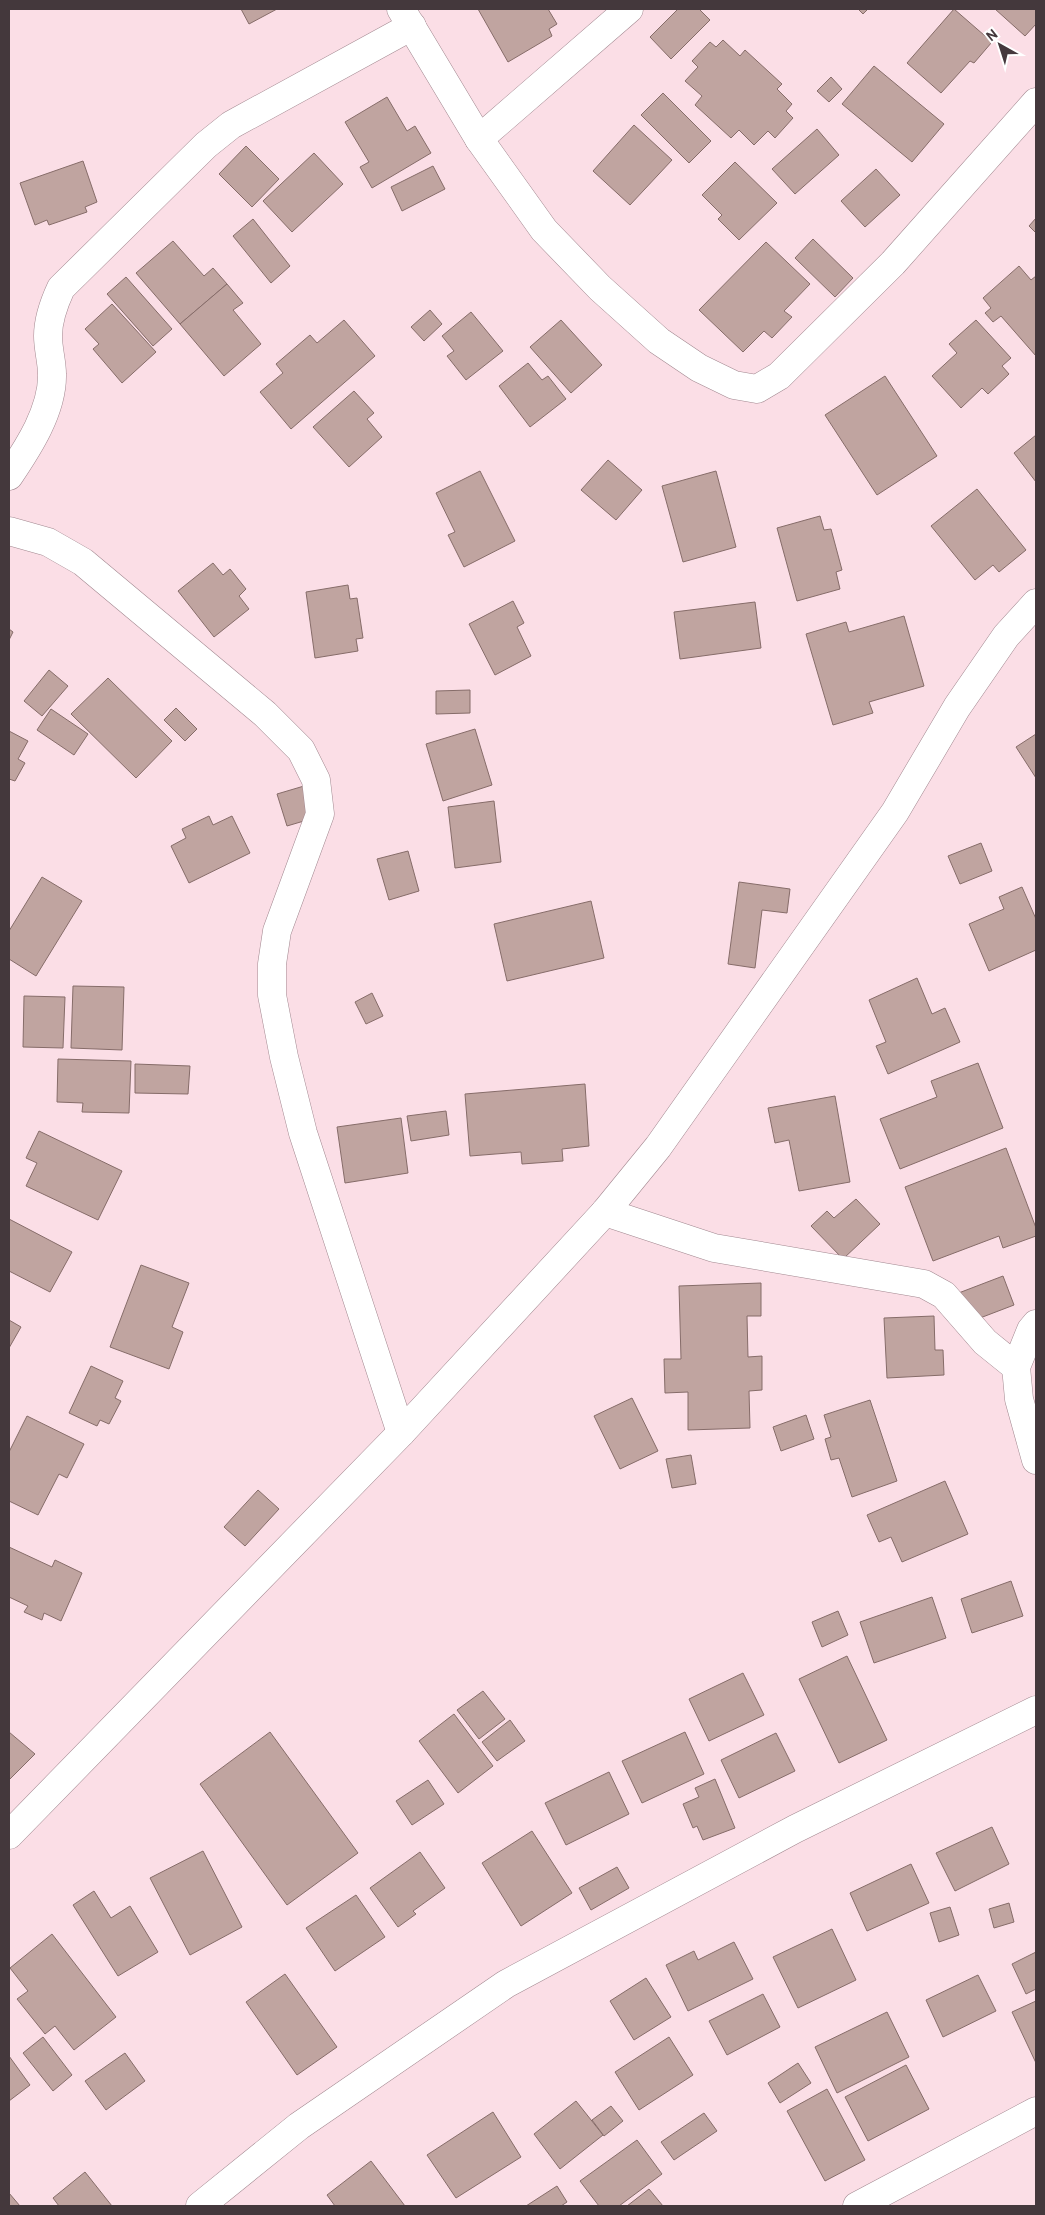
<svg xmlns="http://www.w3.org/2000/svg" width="1045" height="2215" font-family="Overpass,sans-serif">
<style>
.building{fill:#c0a4a0;stroke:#866c69}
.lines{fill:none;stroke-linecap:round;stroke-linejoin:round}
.minor-casing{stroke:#a28890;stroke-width:29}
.tertiary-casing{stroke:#a28890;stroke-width:29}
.minor{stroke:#fff;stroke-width:28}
.tertiary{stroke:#fff;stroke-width:28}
</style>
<rect width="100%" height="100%" fill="#fbdee6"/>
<g class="building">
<polygon points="241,9 277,9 249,24"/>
<polygon points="478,9 548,9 557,24 549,29 552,36 508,62"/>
<polygon points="678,9 699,9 710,20 671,59 650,37"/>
<polygon points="858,9 868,9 863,14"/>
<polygon points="954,9 992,42 974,63 970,61 941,93 907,63"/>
<polygon points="995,9 1036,9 1036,24 1025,36"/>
<polygon points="723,40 740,56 745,50 782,84 777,89 792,104 786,111 793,118 775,138 768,131 754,145 739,130 731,138 695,105 702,96 685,81 698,67 692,61 710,42 716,47"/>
<polygon points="874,66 944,124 912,162 842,104"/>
<polygon points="831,77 842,89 829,102 817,91"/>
<polygon points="663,93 711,141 689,163 641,115"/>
<polygon points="387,97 407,131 415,126 431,153 372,188 360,167 369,162 345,122"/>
<polygon points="634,125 672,160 630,205 593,171"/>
<polygon points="817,129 839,155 795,194 772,169"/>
<polygon points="246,146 279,179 252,207 219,174"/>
<polygon points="314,153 343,184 292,232 263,201"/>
<polygon points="83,161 97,202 85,207 87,212 49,225 47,220 35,225 20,183"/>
<polygon points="735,162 777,203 739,240 718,219 722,215 702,195"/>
<polygon points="433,166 445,189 402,211 391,187"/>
<polygon points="876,169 900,195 865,227 841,201"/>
<polygon points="1036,218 1036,233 1029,226"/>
<polygon points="253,219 290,266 271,283 233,236"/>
<polygon points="813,239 853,278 835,297 795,258"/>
<polygon points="173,241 204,276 213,268 227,284 180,324 136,273"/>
<polygon points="766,242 810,284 784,311 792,317 772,338 764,331 743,352 699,310"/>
<polygon points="1019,266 1031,280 1036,276 1036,356 1001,316 993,322 985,313 991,308 983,298"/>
<polygon points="126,277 172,329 153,346 107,294"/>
<polygon points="227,284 243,303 233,310 261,344 224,376 180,324"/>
<polygon points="112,304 156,352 122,383 93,349 99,344 85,329"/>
<polygon points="430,310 442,324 424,341 411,327"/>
<polygon points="471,312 503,351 466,380 447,356 454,351 442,336"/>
<polygon points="344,320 375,356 291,429 260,392 283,373 276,364 310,335 317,343"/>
<polygon points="561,320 602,365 571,393 530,347"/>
<polygon points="976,320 1011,358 1002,366 1009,374 988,394 982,388 961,408 932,376 957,353 949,344"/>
<polygon points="528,363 542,380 548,376 566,399 530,427 499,386"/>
<polygon points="885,376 937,456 877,495 825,415"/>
<polygon points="354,391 374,413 367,419 382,437 349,467 313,427"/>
<polygon points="1036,435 1036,482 1014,453"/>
<polygon points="608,460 642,490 616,520 581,490"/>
<polygon points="480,471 515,541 464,567 448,535 455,532 436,493"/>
<polygon points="716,471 736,547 683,562 662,486"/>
<polygon points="977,489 1026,550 999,572 993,565 975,580 931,526"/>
<polygon points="820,516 824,530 831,529 842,570 836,572 840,589 797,601 777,528"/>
<polygon points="213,563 223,575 230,569 246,589 239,596 249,609 214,637 178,591"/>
<polygon points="348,585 350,599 357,598 363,638 356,639 358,651 315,658 306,592"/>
<polygon points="513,601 524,623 517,627 531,656 495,675 469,624"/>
<polygon points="755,602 761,648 680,659 674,612"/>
<polygon points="904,616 924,686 869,702 873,713 833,725 806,634 846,622 849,632"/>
<polygon points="9,629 13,632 9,640"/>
<polygon points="49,670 68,686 42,716 24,701"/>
<polygon points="108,678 172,741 136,778 71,714"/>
<polygon points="470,690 470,713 436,714 436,691"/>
<polygon points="176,708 197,729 185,741 164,720"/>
<polygon points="51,709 88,734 74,755 37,730"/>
<polygon points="475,729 492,785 443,801 426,744"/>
<polygon points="9,731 28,741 18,759 25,763 15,781 9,779"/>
<polygon points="1036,734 1036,778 1016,747"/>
<polygon points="304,786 314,818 287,826 277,794"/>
<polygon points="494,801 501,862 455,868 448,807"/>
<polygon points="209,816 213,825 232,816 250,853 189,883 171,846 186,838 182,829"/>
<polygon points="981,843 992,871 960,884 948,856"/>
<polygon points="408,851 419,891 389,900 377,859"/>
<polygon points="42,877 82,901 36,976 9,959 9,931"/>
<polygon points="739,882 790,889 787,913 762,910 755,968 728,964"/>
<polygon points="1022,887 1036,919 1036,950 989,971 969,924 1004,909 999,897"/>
<polygon points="591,901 604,958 507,981 494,924"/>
<polygon points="917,978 932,1014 945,1008 960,1042 888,1074 876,1046 886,1042 869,1000"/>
<polygon points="73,986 124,987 122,1050 71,1048"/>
<polygon points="372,993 383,1016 366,1024 355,1002"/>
<polygon points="24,996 65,997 63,1048 23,1047"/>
<polygon points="58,1059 131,1061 129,1113 82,1112 83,1103 57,1102"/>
<polygon points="978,1063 1003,1128 900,1169 880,1119 937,1097 931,1081"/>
<polygon points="135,1064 190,1066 188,1094 135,1093"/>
<polygon points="585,1084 589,1146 562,1149 563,1161 522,1164 521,1152 470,1156 465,1094"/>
<polygon points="835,1096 850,1182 799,1191 789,1140 775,1143 768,1108"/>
<polygon points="446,1111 449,1135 411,1141 407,1116"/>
<polygon points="401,1118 408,1173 345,1183 337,1127"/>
<polygon points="39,1131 122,1171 98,1220 26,1186 37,1163 26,1158"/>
<polygon points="1006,1148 1036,1228 1036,1236 1003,1248 999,1236 933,1261 905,1187"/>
<polygon points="856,1199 880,1224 843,1259 811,1226 827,1211 834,1218"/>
<polygon points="9,1219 72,1252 50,1292 9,1271"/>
<polygon points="141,1265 189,1283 172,1327 183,1332 169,1369 110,1347"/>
<polygon points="1003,1276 1014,1305 980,1318 956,1294"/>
<polygon points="761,1283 761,1316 747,1316 748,1357 762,1356 762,1390 749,1391 750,1428 688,1430 688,1392 665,1393 664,1359 681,1359 679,1286"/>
<polygon points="934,1316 935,1350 943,1350 944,1375 887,1378 884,1318"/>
<polygon points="9,1320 21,1327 9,1348"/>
<polygon points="91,1366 123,1381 115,1398 121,1401 109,1424 100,1420 97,1426 69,1413"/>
<polygon points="632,1398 658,1451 620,1469 594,1416"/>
<polygon points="870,1400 897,1481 852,1497 839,1458 831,1460 825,1439 831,1437 824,1415"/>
<polygon points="806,1415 814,1439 781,1451 773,1427"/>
<polygon points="27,1416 84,1444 67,1478 59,1474 38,1515 9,1501 9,1452"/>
<polygon points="691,1455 696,1484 672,1488 666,1459"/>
<polygon points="945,1481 968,1534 902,1562 891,1537 879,1542 867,1515"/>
<polygon points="258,1490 279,1509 245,1546 224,1527"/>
<polygon points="9,1547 52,1567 55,1560 82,1573 61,1621 44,1613 42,1620 24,1612 28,1606 9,1597"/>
<polygon points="1011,1581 1023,1616 972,1633 961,1599"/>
<polygon points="932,1597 946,1638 874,1663 860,1622"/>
<polygon points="838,1611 848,1635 822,1647 812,1622"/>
<polygon points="847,1656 887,1740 839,1763 799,1679"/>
<polygon points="743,1673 764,1715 709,1741 689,1699"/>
<polygon points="483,1691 505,1719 479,1739 457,1710"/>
<polygon points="454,1714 493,1766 458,1793 419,1741"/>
<polygon points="510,1720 525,1741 497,1761 482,1742"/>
<polygon points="9,1732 35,1754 9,1780"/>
<polygon points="270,1732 358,1853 287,1905 200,1784"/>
<polygon points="685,1732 704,1774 642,1803 622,1761"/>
<polygon points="776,1733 795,1771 739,1798 721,1760"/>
<polygon points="609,1772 629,1814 566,1845 545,1803"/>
<polygon points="715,1779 735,1828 703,1840 697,1826 693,1828 683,1804 699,1797 695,1788"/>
<polygon points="428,1780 444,1804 412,1825 396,1801"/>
<polygon points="992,1827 1009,1864 955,1891 936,1853"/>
<polygon points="532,1831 572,1893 521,1926 482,1863"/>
<polygon points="203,1851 242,1927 190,1955 150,1878"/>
<polygon points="420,1852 445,1888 413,1911 416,1914 398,1927 370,1888"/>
<polygon points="911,1864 929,1903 867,1931 850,1893"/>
<polygon points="617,1867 629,1888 591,1910 579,1888"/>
<polygon points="94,1891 111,1918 130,1906 158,1952 118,1976 73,1905"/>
<polygon points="356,1895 385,1937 335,1971 306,1928"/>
<polygon points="1009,1903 1014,1922 994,1928 989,1909"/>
<polygon points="950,1907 959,1935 939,1942 930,1913"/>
<polygon points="832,1929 856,1980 798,2008 773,1957"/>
<polygon points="52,1934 116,2017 74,2050 55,2026 45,2034 17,1999 28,1991 10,1968"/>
<polygon points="734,1942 753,1979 688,2011 666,1965 694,1951 698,1960"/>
<polygon points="1036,1952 1036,1989 1026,1994 1012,1964"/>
<polygon points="285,1974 337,2047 297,2075 246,2002"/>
<polygon points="978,1975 996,2011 943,2037 926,2000"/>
<polygon points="646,1978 671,2017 634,2040 610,2001"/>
<polygon points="763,1994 780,2027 727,2055 709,2021"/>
<polygon points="1036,2001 1036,2063 1012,2012"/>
<polygon points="887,2012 909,2057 837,2093 815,2047"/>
<polygon points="43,2037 72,2075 53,2091 23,2053"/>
<polygon points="669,2037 693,2075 639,2110 615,2072"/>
<polygon points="125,2053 145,2081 106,2110 85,2081"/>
<polygon points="9,2056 30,2085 9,2101"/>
<polygon points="798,2063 811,2083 780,2103 768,2083"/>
<polygon points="906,2065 929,2109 868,2141 845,2097"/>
<polygon points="827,2089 865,2160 825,2181 787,2111"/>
<polygon points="576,2101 603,2135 560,2169 534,2134"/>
<polygon points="611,2106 623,2121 604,2136 592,2120"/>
<polygon points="493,2112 521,2157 456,2198 427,2155"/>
<polygon points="704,2113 717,2131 674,2160 661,2142"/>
<polygon points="637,2140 662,2174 619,2206 599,2206 580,2181"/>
<polygon points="371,2161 405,2206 335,2206 327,2195"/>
<polygon points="85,2172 112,2206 59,2206 53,2198"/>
<polygon points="557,2186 567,2202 561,2206 526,2206"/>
<polygon points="649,2189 663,2206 627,2206"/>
<polygon points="9,2193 20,2206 9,2206"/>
</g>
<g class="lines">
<defs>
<g id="minor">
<polyline points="401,9 479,139 544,230 600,288 659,341 699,368 734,385 757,389 779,376 893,263 1036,102"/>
<polyline points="479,139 629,9"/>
<path d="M9,476C28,448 53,410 52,374C52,362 48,349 48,336C48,319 54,303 61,288L206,145L231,125L412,26"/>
<polyline points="9,531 48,542 83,562 265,714 301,750 316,780 320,814 277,931 272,964 272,995 284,1057 303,1133 401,1433"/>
<polyline points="605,1212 714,1248 924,1284 944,1295 985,1342 1016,1367"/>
<polyline points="1036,1324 1031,1330 1016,1367 1019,1399 1036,1460"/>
<polyline points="200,2206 299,2126 506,1984 795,1829 1036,1710"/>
<polyline points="857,2206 1036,2111"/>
</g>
<polyline id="tertiary" points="9,1835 401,1433 605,1212 658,1147 895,812 957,707 1006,636 1036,603"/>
</defs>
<use href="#minor" class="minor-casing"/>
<use href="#tertiary" class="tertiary-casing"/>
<use href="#minor" class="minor"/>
<use href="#tertiary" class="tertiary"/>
</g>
<rect width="1045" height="2215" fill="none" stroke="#44383c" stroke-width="20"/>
<g transform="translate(1000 45) rotate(321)" stroke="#ffffff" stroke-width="4" paint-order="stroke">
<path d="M0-4L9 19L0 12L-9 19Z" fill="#44383c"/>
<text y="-8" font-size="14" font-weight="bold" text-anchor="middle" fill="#44383c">N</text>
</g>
</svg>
